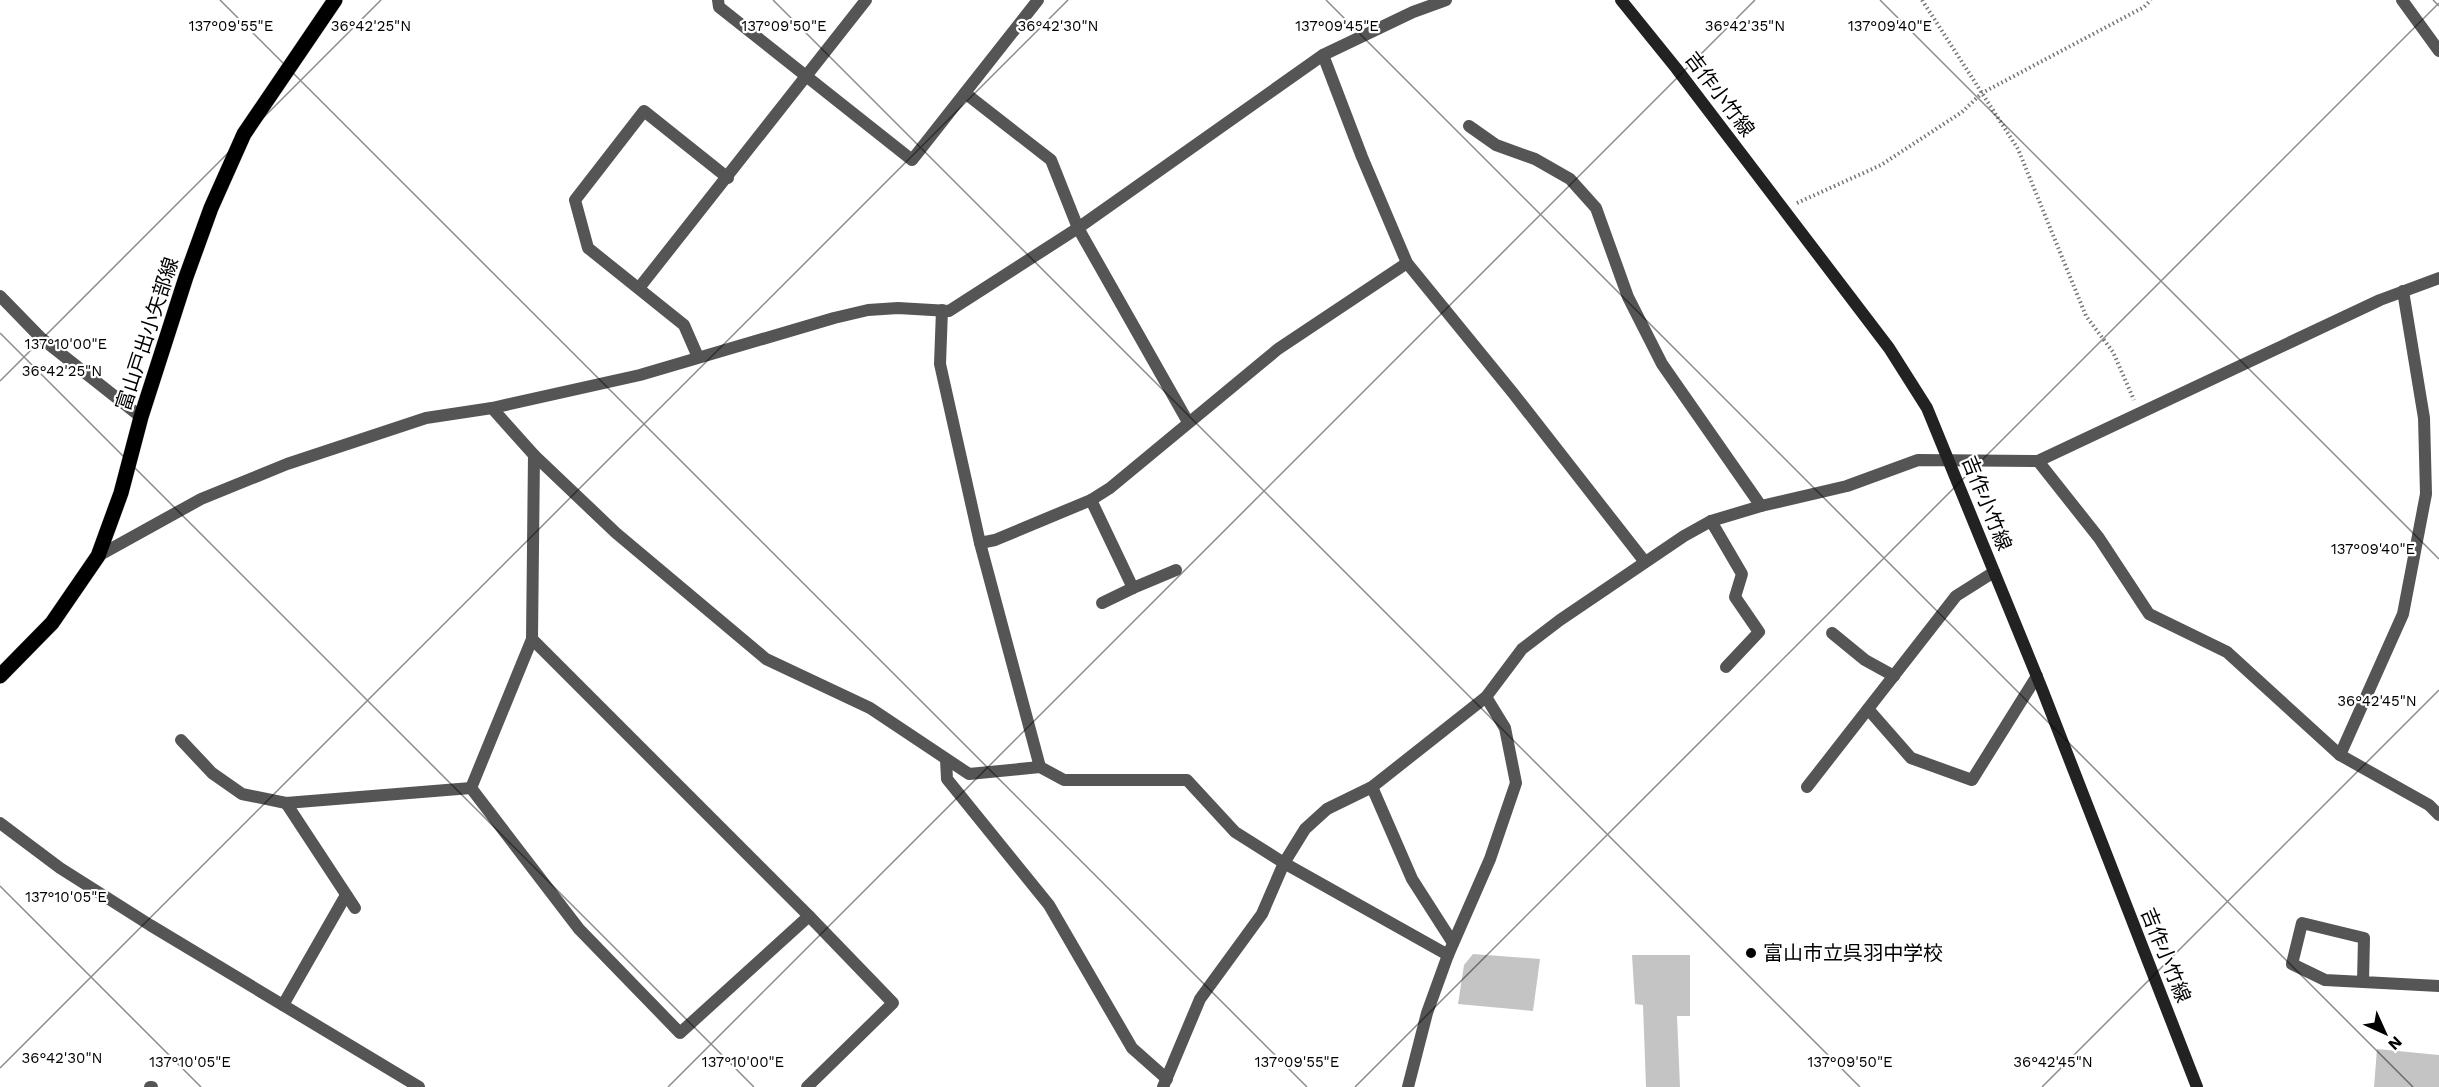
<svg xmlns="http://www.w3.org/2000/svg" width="2439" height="1087" font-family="'Work Sans','Noto Sans JP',sans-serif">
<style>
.building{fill:#c4c4c4}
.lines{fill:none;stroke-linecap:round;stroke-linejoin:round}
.primary-casing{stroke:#dbdbdb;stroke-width:16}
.path{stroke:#777;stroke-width:4;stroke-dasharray:1.5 3;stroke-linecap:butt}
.lane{stroke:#555;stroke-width:12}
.street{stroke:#555;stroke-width:12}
.secondary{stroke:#222;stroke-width:12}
.primary{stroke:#000;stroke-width:15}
.ticks{fill:none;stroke:#000;stroke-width:1.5;stroke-opacity:0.45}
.poi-dot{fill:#000;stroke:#fff;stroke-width:2}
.labels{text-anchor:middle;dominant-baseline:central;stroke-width:4.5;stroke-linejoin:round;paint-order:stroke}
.street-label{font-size:20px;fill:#000;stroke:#fff}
.poi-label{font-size:20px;fill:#000;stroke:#fff;text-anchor:start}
.ticks-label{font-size:15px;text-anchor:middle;fill:#000;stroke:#fff;stroke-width:4.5;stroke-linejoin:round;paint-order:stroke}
</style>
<rect width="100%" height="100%" fill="#fff"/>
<g class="building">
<polygon points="1473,954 1540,959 1533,1011 1458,1004 1464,965"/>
<polygon points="1632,955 1690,955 1690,1016 1677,1016 1680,1087 1646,1087 1643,1005 1635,1004"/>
<polygon points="2377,1049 2439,1055 2439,1087 2374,1087"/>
</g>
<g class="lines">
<defs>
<polyline id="primary" points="0,676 52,623 98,556 121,493 141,417 186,277 211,208 244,134 335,0"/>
</defs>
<use href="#primary" class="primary-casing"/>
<g class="path">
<polyline points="1922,0 2018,149 2086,316 2113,352 2134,400"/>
<polyline points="1797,203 1881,165 1962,112 1982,93 2144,7 2151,0"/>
</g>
<polyline class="lane" points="946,759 947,779 1049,905 1132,1048 1167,1079"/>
<g class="street">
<polyline points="718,0 719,7 912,160 1038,0"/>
<polyline points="2402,0 2439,51"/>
<polyline points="1323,55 1362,157 1407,263 1513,393 1645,562"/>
<polyline points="965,93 1051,160 1078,228 1188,422"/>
<polyline points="1469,126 1496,145 1535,159 1570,179 1596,208 1628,297 1662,364 1761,506"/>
<polyline points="639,288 866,0"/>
<polyline points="0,296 41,338 141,417"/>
<polyline points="942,310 940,364 980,543 1040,767"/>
<polyline points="698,357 684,325 588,248 575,200 644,111 728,178"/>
<polyline points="492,408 534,455 616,533 766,659 870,708 969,774 1040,767 1064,780 1187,780 1235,832 1284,863 1448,955"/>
<polyline points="2038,461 2099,538 2149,614 2227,652 2340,755 2429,805 2439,815"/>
<polyline points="1091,500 1133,588"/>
<polyline points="1711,521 1742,574 1735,597 1759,632 1726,667"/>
<polyline points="980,543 995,540 1091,500 1110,488 1278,349 1407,263"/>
<polyline points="98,556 201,499 287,464 426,418 492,408 640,375 834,318 868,310 898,308 949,311 1078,228 1323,55 1413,12 1446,0"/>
<polyline points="1102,603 1133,588 1176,570"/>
<polyline points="1832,633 1865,660 1894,676"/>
<polyline points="532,639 809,916 893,1003 807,1087"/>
<polyline points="1868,709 1911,758 1972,780 2037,676"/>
<polyline points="181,740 212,773 242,794 286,803 471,788"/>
<polyline points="2340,755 2403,614 2426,494 2424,418 2403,291"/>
<polyline points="1372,787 1412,879 1453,943"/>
<polyline points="1807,787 1956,596 1994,572"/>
<polyline points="471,788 579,929 680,1033 809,916"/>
<polyline points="471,788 532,639 534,455"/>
<polyline points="286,803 355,908"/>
<polyline points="0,823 60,868 150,925 419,1087"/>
<polyline points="2363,982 2364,938 2302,923 2292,964 2325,980 2439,986"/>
<polyline points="283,1005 346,895"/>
<polyline points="150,1087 152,1087"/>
<polyline points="1163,1087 1200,999 1262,914 1284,863 1305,829 1327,809 1372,787 1486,697 1522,649 1560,620 1684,536 1711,521 1761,506 1847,486 1918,460 2038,461 2380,300 2439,278"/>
<polyline points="1408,1087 1427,1013 1448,955 1490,859 1516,783 1505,728 1486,697"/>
</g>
<polyline class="secondary" points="1621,0 1676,68 1889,348 1927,408 2042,689 2197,1087"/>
<use href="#primary" class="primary"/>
</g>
<path class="ticks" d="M220,0L1307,1087M773,0L1860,1087M1326,0L2413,1087M1880,0L2439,559M2433,0L2439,6M0,333L754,1087M0,381L381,0M0,886L201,1087M0,1068L1068,0M668,1087L1755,0M1355,1087L2439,3M2042,1087L2439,690"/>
<circle class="poi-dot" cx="1751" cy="953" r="6"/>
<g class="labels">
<g class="street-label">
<text transform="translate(1720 94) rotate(53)">吉作小竹線</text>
<text transform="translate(147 334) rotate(-72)">富山戸出小矢部線</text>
<text transform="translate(1987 503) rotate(68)">吉作小竹線</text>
<text transform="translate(2166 955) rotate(68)">吉作小竹線</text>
</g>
<g class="poi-label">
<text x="1763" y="953">富山市立呉羽中学校</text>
</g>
</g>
<g class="ticks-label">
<text x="231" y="31">137°09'55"E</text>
<text x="371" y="31">36°42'25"N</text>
<text x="784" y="31">137°09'50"E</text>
<text x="1058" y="31">36°42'30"N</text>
<text x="1337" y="31">137°09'45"E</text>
<text x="1745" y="31">36°42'35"N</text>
<text x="1890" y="31">137°09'40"E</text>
<text x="66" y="349">137°10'00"E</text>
<text x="62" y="376">36°42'25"N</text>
<text x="2373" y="554">137°09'40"E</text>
<text x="2377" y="706">36°42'45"N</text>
<text x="66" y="902">137°10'05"E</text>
<text x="62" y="1063">36°42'30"N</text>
<text x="190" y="1067">137°10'05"E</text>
<text x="743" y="1067">137°10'00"E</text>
<text x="1297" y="1067">137°09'55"E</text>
<text x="1850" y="1067">137°09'50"E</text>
<text x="2053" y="1067">36°42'45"N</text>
</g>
<g transform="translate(2385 1033) rotate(135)" stroke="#ffffff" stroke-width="4.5" paint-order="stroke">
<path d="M0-4.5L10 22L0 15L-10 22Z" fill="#000000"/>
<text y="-9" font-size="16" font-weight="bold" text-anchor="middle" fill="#000000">N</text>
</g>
</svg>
